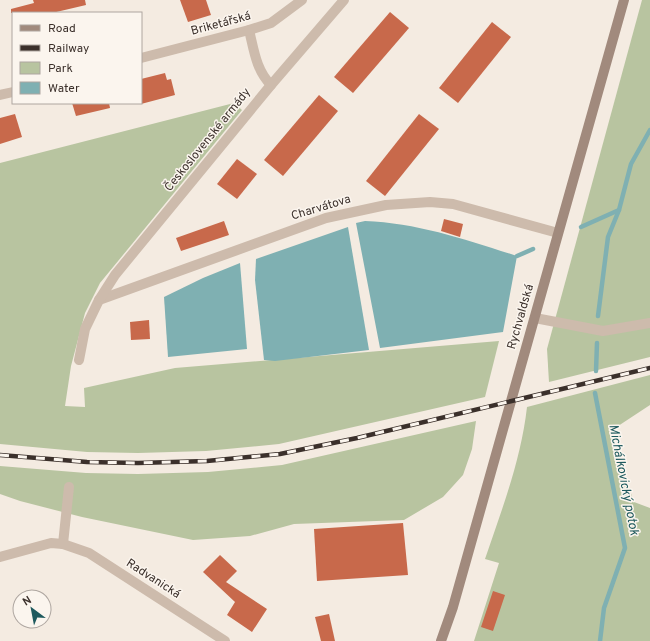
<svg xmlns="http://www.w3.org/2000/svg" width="650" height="641" font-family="Overpass,sans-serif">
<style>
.green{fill:#b8c4a0}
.water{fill:#7fb0b2}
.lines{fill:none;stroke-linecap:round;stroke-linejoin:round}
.stream{stroke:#7fb0b2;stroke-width:4.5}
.building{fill:#c8694b}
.street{stroke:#cdbbac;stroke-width:10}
.secondary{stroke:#a18a7d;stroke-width:10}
.rail-casing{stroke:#3b302b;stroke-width:4.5}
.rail{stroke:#fbf5ee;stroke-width:3;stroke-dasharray:9;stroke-linecap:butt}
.labels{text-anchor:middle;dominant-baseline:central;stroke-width:3;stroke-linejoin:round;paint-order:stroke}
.street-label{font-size:12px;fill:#3b302b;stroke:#fbf5ee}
.water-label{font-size:13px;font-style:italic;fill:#1f5a5e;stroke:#fbf5ee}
</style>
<rect width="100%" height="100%" fill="#f4ebe1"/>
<g class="green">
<polygon points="642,0 650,0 650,357 549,382 547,349"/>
<polygon points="234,103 242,110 100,283 85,313 71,366 65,406 85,407 84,388 175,368 499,341 485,397 279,444 206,451 138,453 87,452 0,444 0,163"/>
<path d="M650,375V405L609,432L634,502L650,508V641H474L499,563L485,559C502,509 521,460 527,407Z"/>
<polygon points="476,421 472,449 463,475 443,497 404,520 294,524 250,536 193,540 82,517 20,501 0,494 0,466 86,473 138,474 208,472 282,465"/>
</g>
<g class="water">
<path d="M365,221C418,223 467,240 517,256L503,332L380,348L356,223Z"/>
<polygon points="348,227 369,350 275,361 264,360 255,280 256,259"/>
<polygon points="240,263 247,349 168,357 164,297 203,278"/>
</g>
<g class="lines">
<g class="stream">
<polyline points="581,227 619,210"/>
<polyline points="517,256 533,249"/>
<polyline points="598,316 608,237 619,210 631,164 650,130"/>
<polyline points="596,371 597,343"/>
<polyline points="595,393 625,548 604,608 600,641"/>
</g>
</g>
<g class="building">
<polygon points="33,0 85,0 86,5 52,13 11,13 11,9 34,3"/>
<polygon points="180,0 206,0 211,15 188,22"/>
<polygon points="390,12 409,28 353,93 334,77"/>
<polygon points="492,22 511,37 458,103 439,88"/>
<polygon points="165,73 167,80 171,79 175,95 141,104 141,79"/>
<polygon points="319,95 338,111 283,176 264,160"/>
<polygon points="72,103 109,103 110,108 76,116"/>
<polygon points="15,114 22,137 0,144 0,118"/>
<polygon points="419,114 439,129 385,196 366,181"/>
<polygon points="237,159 257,174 237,199 217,184"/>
<polygon points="444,219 463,224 460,237 441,231"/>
<polygon points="224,221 229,235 181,251 176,238"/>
<polygon points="149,320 150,339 131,340 130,322"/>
<polygon points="403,523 408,575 317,581 314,529"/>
<polygon points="220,555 237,571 226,582 267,609 252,632 227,615 235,602 203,572"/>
<polygon points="493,591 505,595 493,631 481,627"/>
<polygon points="329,614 335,641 321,641 315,617"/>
</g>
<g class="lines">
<g class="street">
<path d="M249,30C254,50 256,70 271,85"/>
<polyline points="141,58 249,30 271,23 302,0"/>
<polyline points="0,95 13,92"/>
<polyline points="99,300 326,218 386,205 430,202 453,204 558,233"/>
<polyline points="535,318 603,331 650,323"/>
<polyline points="79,360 85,329 99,300 115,275 271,85 344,0"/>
<polyline points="63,544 69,487"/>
<polyline points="0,557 51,543 63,544 89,553 225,641"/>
</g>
<polyline class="secondary" points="441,641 453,607 624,0"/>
<defs>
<polyline id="rail" points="0,455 87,462 138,463 207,461 280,454 357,438 650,368"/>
</defs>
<use href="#rail" class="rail-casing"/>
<use href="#rail" class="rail"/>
</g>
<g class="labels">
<g class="street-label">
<text transform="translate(221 24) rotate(-15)">Briketářská</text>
<text transform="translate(208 140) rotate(-51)">Československé armády</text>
<text transform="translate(321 208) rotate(-17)">Charvátova</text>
<text transform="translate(521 317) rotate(-74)">Rychvaldská</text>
<text transform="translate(153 579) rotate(33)">Radvanická</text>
</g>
<g class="water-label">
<text transform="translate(623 480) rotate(79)">Michálkovický potok</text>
</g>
</g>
<rect x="12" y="12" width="130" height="92" fill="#fbf5ee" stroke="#aea6a0"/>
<rect x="20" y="25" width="20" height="6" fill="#a18a7d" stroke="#aea6a0"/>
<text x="48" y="32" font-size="12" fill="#3b302b">Road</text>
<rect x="20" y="45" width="20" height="6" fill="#3b302b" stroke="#aea6a0"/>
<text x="48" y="52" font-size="12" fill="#3b302b">Railway</text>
<rect x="20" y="62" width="20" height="12" fill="#b8c4a0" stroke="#aea6a0"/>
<text x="48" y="72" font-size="12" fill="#3b302b">Park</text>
<rect x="20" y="82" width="20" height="12" fill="#7fb0b2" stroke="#aea6a0"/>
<text x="48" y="92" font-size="12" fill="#3b302b">Water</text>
<g transform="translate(32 609) rotate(328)"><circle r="19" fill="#fbf5ee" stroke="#aea6a0"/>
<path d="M0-3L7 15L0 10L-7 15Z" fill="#1f5a5e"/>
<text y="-6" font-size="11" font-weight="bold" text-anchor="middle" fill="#3b302b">N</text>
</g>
</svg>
